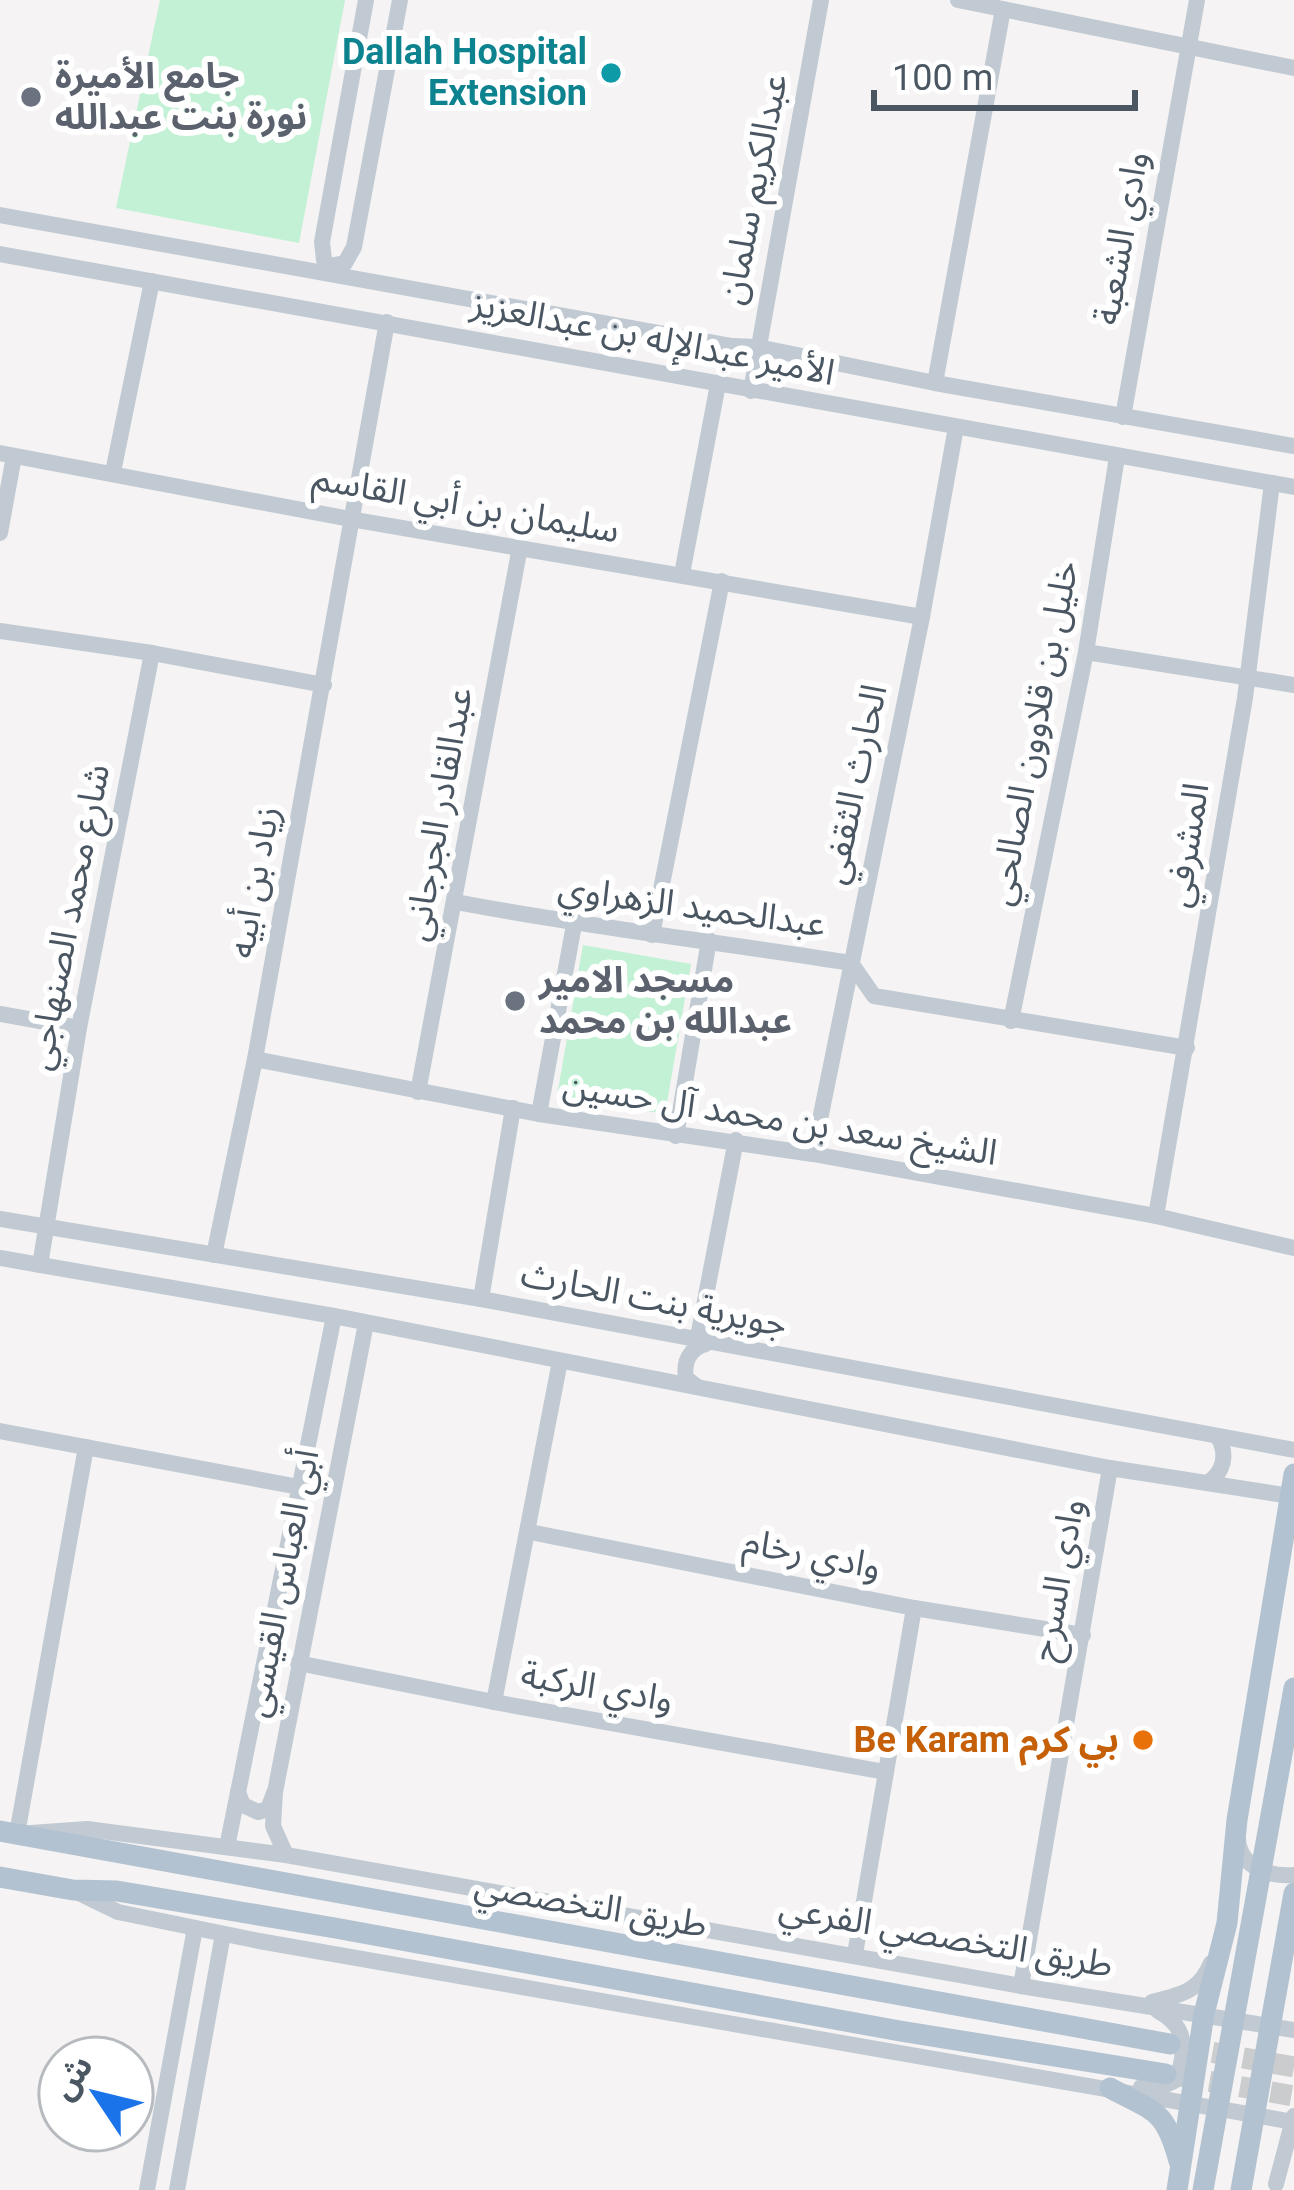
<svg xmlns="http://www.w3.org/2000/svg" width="1294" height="2190" font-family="Roboto,'Noto Sans Arabic',sans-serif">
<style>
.green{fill:#c3f1d5}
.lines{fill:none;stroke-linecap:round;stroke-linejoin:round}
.major-tunnel{stroke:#caccce;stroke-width:21;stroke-dasharray:21 10;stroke-linecap:butt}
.minor{stroke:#c1cad2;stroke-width:16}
.major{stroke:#b3c2d1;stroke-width:21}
.major-bridge{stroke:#b3c2d1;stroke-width:21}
.culture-dot{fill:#0f9aa8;stroke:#fff;stroke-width:4.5}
.worship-dot{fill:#6b7280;stroke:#fff;stroke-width:4.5}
.food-dot{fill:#e8710a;stroke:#fff;stroke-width:4.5}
.labels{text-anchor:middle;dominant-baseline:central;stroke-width:12;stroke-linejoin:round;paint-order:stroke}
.culture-label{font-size:36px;font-weight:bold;fill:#0d838f;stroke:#fff;text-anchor:end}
.worship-label{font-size:36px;font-weight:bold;fill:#5b616d;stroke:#fff;text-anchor:start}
.street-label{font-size:36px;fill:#4a5661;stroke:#fff}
.food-label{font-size:36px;font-weight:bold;fill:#c56008;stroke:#fff;text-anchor:end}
</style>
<rect width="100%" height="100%" fill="#f5f3f3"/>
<g class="green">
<polygon points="160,0 345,0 299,243 116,208"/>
<polygon points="583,945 691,964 665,1114 557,1096"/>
</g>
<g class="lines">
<g class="major-tunnel">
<polyline points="1182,2047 1294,2067"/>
<polyline points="1179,2076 1294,2096"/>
</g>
<g class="minor">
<polyline points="366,0 322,242 324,260 329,266 345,263 354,247 400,0"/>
<polyline points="958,0 1294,68"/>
<polyline points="0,215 732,346 757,347 935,383 1294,446"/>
<polyline points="0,254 1294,487"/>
<polyline points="935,383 1003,9"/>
<polyline points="751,391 821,0"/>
<polyline points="1123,417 1197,0"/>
<polyline points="0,453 350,519 922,617"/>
<polyline points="113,472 152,281"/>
<polyline points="0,533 14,456"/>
<polyline points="682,574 718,384"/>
<polyline points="0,631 152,653 324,685"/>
<polyline points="1086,652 1294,685"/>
<path d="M456,902C587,927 719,942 851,963L874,996L1187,1048"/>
<polyline points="652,935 722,581"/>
<polyline points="0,1014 79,1028"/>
<polyline points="1011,1021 1086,652 1117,457"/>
<polyline points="255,1059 539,1114 813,1154 1156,1216 1294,1248"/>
<polyline points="418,1092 520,547"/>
<polyline points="539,1114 574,925"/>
<polyline points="676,1136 709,940"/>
<polyline points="813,1154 922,617 956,427"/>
<polyline points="1156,1216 1245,698 1272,483"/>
<polyline points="0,1219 481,1299 1294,1450"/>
<polyline points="214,1255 255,1059 387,322"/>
<polyline points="0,1258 334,1316 1110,1468 1290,1496"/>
<polyline points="40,1265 79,1028 152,653"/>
<polyline points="481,1299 513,1108"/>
<polyline points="697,1342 736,1140"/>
<path d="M696,1386L686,1378C683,1362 690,1348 706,1344"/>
<polyline points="0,1431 299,1487"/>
<polyline points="86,1447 17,1834 87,1829 286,1855 1021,1986 1294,2030"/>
<path d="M1207,1483C1224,1473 1228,1454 1218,1437"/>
<polyline points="530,1532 914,1608 1083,1635"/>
<polyline points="298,1663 494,1702 885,1772"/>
<polyline points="494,1702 560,1361"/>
<polyline points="238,1792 243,1805 258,1812 268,1809 274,1793"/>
<path d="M1238,1838C1239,1867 1269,1877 1294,1875"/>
<polyline points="227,1847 334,1316"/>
<polyline points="286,1855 273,1826 275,1792 366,1323"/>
<polyline points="79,1893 118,1912 259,1941 1294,2122"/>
<polyline points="855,1954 914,1608"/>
<polyline points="1021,1986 1110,1468"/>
<path d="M1152,2002C1181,1995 1200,1991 1211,1963"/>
<path d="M1141,2087C1150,2086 1162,2088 1170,2083C1179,2079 1178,2076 1180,2068C1187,2041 1182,2024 1158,2011"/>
<polyline points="1276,2184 1294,2116"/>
<polyline points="147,2190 195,1928"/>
<polyline points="177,2190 223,1934"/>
</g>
<g class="major">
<polyline points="0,1831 1170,2044"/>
<polyline points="0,1877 73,1890 117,1891 335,1928 900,2031 1166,2074"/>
<path d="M1110,2088C1155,2112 1165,2109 1179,2161"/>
<polyline points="1177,2190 1204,2014 1227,1923 1237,1820 1294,1474"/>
</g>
<g class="major-bridge">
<polyline points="1203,2190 1294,1688"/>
<polyline points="1241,2190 1294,1893"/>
</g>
</g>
<circle class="culture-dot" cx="611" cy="73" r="12"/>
<g class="worship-dot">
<circle cx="31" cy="97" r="12"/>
<circle cx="515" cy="1001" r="12"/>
</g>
<circle class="food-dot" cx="1143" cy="1740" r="12"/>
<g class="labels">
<g class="culture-label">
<text x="587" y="52">Dallah Hospital<tspan x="587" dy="41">Extension</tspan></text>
</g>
<g class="worship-label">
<text x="55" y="76">جامع الأميرة<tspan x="55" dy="41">نورة بنت عبدالله</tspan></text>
<text x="539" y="980">مسجد الامير<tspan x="539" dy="41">عبدالله بن محمد</tspan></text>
</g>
<g class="street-label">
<text transform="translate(753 189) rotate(-79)">عبدالكريم سلمان</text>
<text transform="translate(1121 238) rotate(-80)">وادي الشعبة</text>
<text transform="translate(653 338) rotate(11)">الأمير عبدالإله بن عبدالعزيز</text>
<text transform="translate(466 504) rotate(10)">سليمان بن أبي القاسم</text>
<text transform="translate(1033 733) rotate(-79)">خليل بن قلاوون الصالحي</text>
<text transform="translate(854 784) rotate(-78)">الحارث الثقفي</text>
<text transform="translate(438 814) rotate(-80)">عبدالقادر الجرجاني</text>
<text transform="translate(1187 845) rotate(-81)">المشرفي</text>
<text transform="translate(254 882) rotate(-80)">زياد بن أبيه</text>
<text transform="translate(692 906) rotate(8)">عبدالحميد الزهراوي</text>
<text transform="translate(68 917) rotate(-79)">شارع محمد الصنهاجي</text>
<text transform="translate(780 1119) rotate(9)">الشيخ سعد بن محمد آل حسين</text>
<text transform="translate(654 1299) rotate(11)">جويرية بنت الحارث</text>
<text transform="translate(812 1554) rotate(11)">وادي رخام</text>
<text transform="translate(1058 1580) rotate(-80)">وادي السرح</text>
<text transform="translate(281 1583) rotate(-79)">أبي العباس القيسي</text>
<text transform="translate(597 1687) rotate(10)">وادي الركبة</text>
<text transform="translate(591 1905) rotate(10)">طريق التخصصي</text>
<text transform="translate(946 1936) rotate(10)">طريق التخصصي الفرعي</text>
</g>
<g class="food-label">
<text x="1119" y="1740">Be Karam بي كرم</text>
</g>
</g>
<g transform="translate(96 2094) rotate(305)"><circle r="57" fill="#ffffff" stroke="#b7bbc0" stroke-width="3"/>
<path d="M0-9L21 45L0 30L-21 45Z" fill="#1a73e8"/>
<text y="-18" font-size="33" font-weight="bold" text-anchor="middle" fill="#4a5661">ش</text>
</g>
<path d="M874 90v18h261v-18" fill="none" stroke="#4a5661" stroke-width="6"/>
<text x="892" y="90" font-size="36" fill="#4a5661" stroke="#ffffff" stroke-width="9" paint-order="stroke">100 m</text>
</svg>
